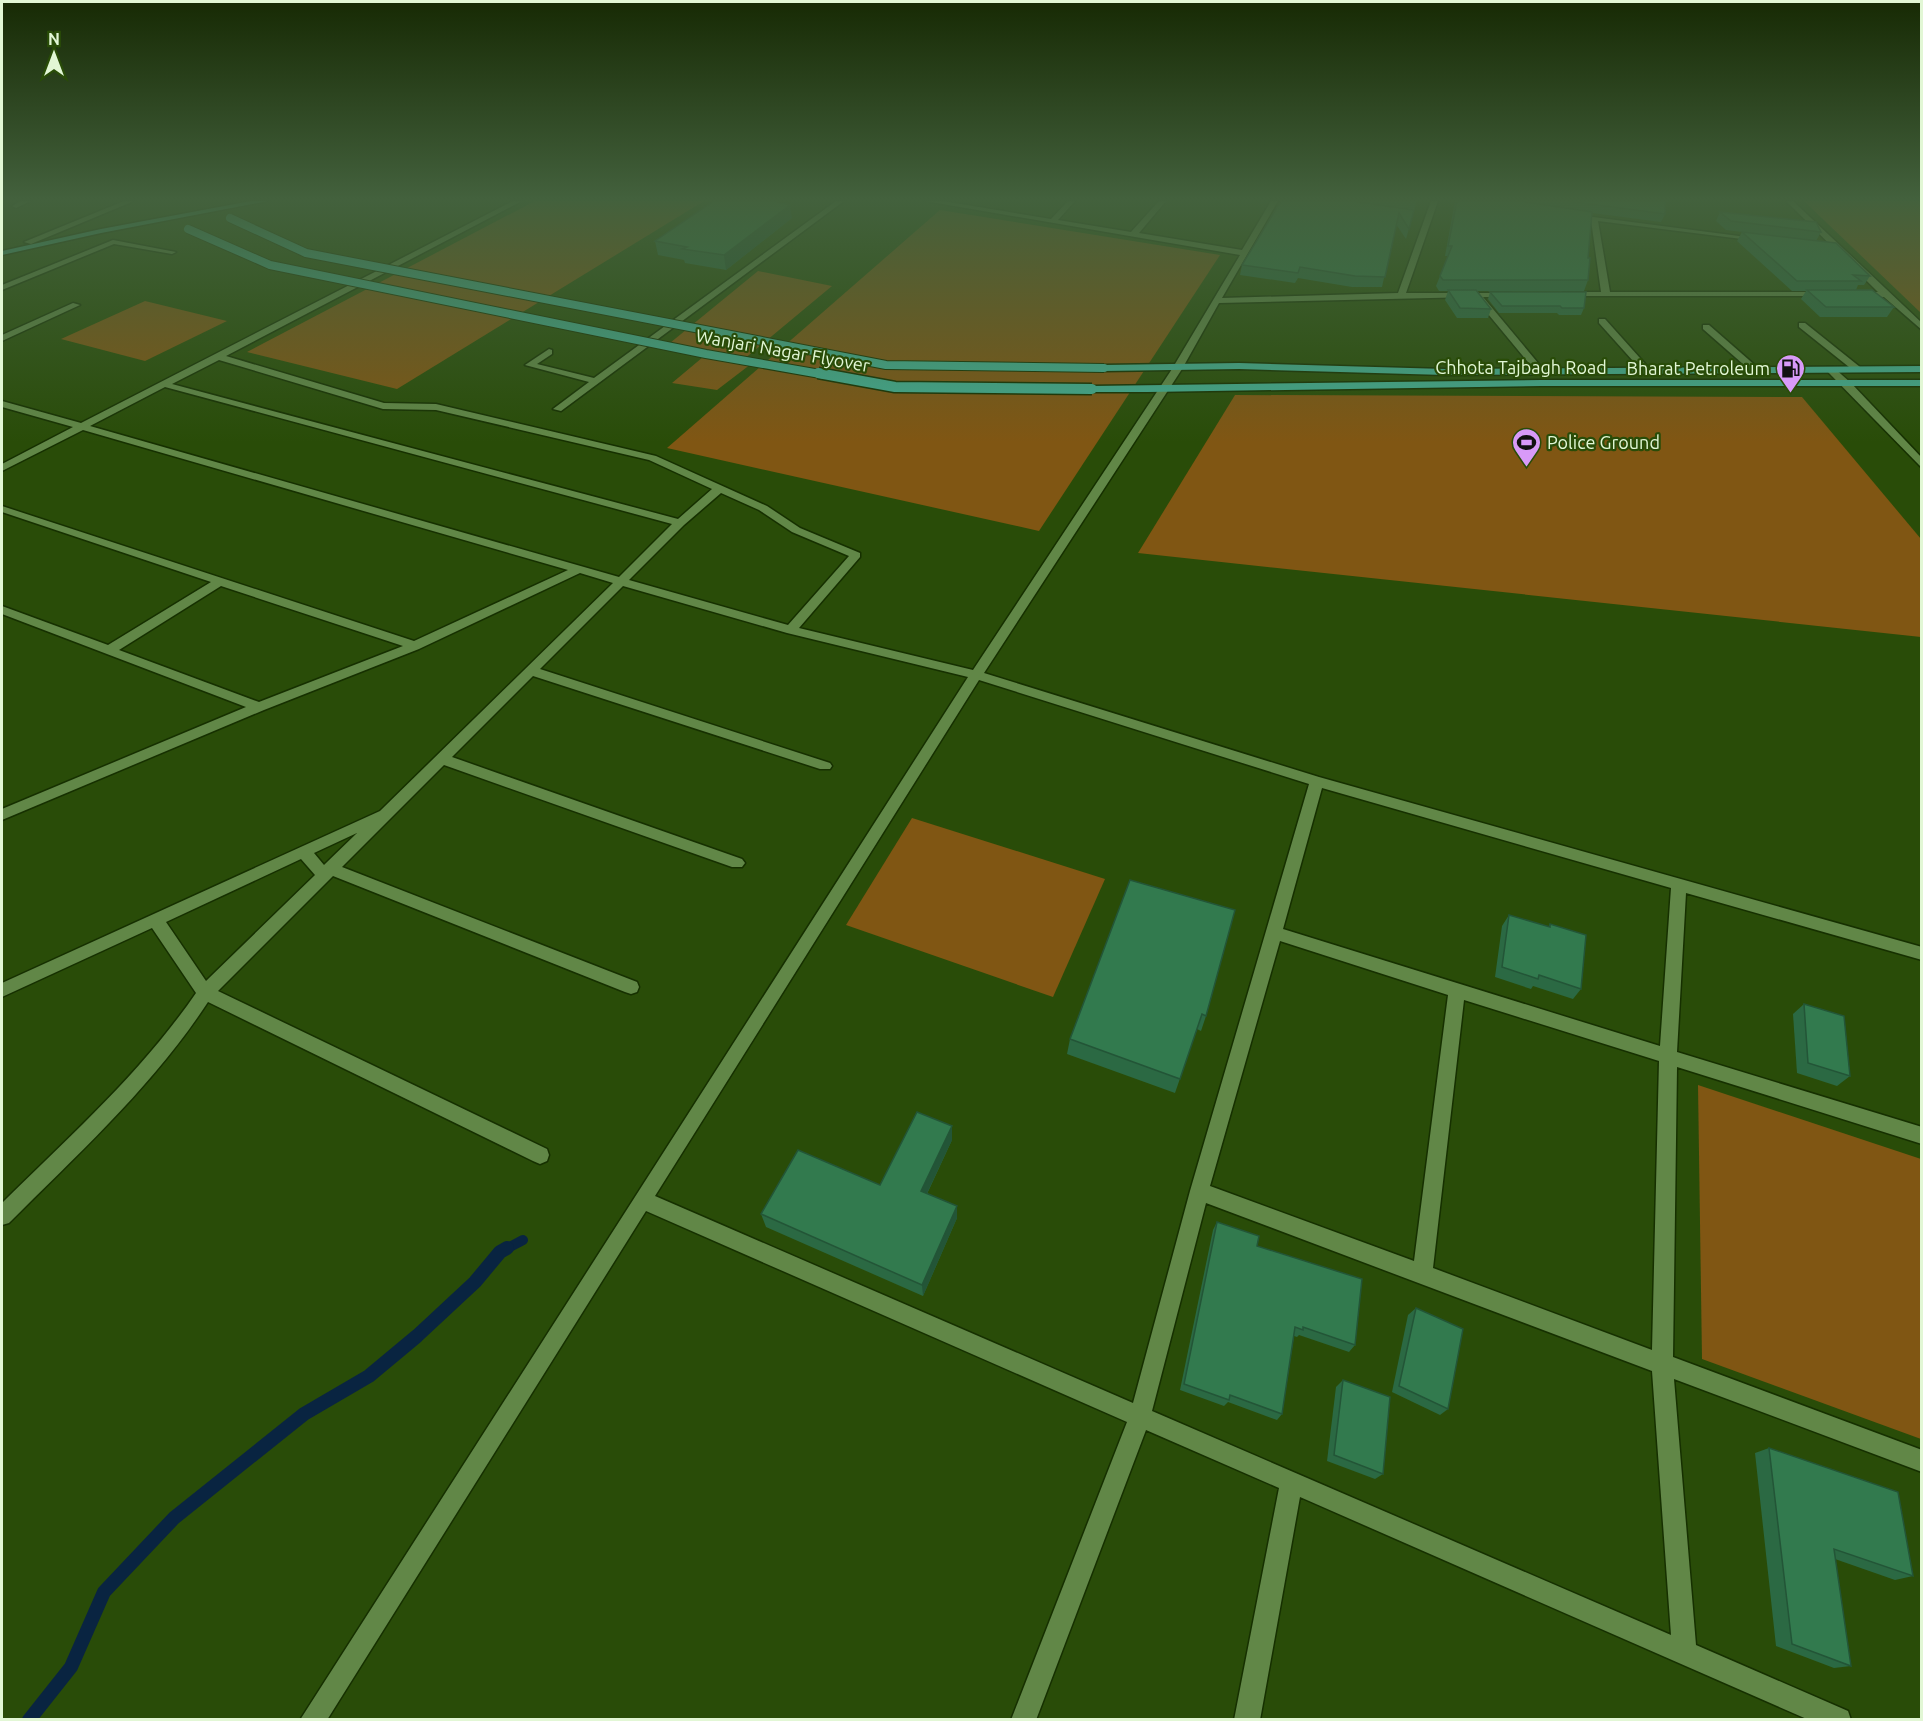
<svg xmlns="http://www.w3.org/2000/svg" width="1923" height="1721" font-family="Ubuntu,sans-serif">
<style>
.green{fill:#805613}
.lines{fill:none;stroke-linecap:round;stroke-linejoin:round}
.stream-far1{stroke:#092441;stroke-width:10}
.stream{stroke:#092441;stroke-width:14}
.minor-casing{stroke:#163000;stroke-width:3}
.major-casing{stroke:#163000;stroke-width:3}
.minor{fill:#618747;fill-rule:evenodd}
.major{fill:#44ac91;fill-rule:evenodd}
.major-bridge-far1-casing{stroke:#163000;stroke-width:10;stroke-linecap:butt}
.major-bridge-casing{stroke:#163000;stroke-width:13;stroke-linecap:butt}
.major-bridge-far1{stroke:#44ac91;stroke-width:8}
.major-bridge{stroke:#44ac91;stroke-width:10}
.wall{fill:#2b6943}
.shaded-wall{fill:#235537}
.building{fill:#327a4e;stroke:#235537;stroke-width:1.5}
.labels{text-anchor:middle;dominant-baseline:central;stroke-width:4.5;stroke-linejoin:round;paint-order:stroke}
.far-street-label{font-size:18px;fill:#e2f7d5;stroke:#294c08}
.far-poi-label{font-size:18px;fill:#e2f7d5;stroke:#294c08;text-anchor:end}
</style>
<rect width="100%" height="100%" fill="#294c08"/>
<g class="green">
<polygon points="535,201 704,201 397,389 247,352"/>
<polygon points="1804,201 1921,201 1921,313"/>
<polygon points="940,210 1220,255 1039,531 667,448"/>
<polygon points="758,271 832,286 743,360 751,364 717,390 672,383 709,352 670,343"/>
<polygon points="145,301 227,321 145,361 61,339"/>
<polygon points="1235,395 1802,397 1921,539 1921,637 1138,553"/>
<polygon points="912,818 1105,879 1053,997 846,925"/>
<polygon points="1698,1085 1921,1159 1921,1439 1702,1359"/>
</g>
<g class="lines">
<polyline class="stream-far1" points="504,1250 523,1240"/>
<polyline class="stream" points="29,1720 71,1667 104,1592 174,1518 304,1414 369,1376 417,1336 475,1282 500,1252 507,1248"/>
<defs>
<g id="minor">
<polygon points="21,201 31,201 16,208 12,206"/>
<polygon points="124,201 134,201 31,244 24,242"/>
<path d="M513,201H522L226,356L384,403L436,404L656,456L767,506L800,528L860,553V557L799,628L973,670L1172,369L1240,255L925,201H943L1051,219L1068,201H1075L1058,220L1131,232L1159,201H1166L1139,233L1242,250L1271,201H1278L1222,298L1398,293L1431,201H1438L1406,293H1512V297H1483L1543,369V373H1537L1474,297L1219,303L1182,369L984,673L1319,777L1922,947V960L1686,893L1677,1052L1922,1127V1144L1677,1067L1673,1357L1922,1450V1472L1674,1379L1696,1645L1848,1711L1851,1720H1809L1300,1497L1260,1720H1234L1279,1488L1146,1430L1036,1720H1011L1127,1422L646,1211L327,1720H300L968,677L787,633L623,586L540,669L830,763L832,766L830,769H820L533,676L452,757L742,859L745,863L742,867H732L444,765L342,867L637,982L639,987L637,992L631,994L625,992L333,876L218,991L547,1149L549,1155L547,1161L540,1164L533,1161L208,1002C153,1086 79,1153 9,1223L2,1225V1203C70,1136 141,1073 196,993L152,928L2,997V983L380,811L613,583L580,573L419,649L264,710L2,820V809L246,707L2,614V606L108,645L211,582L2,512V506L414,641L568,570L83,430L2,471V464L73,427L2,407V401L81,423ZM219,360L383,409L436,410L649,460L712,489L678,519L172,384ZM165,387L672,524L619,577L90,426ZM721,493L759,510L792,532L849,556L788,625L629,580L684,525ZM221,586L403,646L259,702L119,650ZM979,680L1309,784L1190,1191L1133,1403L655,1196ZM1322,788L1671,888L1660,1046L1283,929ZM357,833L324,865L314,853ZM301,859L315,875L206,981L166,922ZM1280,941L1448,995L1414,1261L1210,1186ZM1464,1000L1659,1061L1652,1350L1433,1268ZM1206,1203L1652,1371L1671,1635L1152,1411Z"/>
<polygon points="836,201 844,201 561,411 553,409 589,382 525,365 549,349 552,350 552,354 537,364 594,378"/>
<polygon points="1786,201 1793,201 1922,323 1922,330 1884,297 1857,296 1857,292 1878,292"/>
<polygon points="1570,214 1762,239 1758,241 1598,221 1610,292 1824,292 1828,294 1824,296 1563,296 1563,292 1601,292 1591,220 1570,218"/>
<polygon points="113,240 176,252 172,254 114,244 2,290 2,285"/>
<polygon points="73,303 80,305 2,341 2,335"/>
<polygon points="1599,319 1605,319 1648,367 1648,371 1642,371 1599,323"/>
<polygon points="1799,323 1805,323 1860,367 1860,371 1854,371 1799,327"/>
<polygon points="1703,325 1709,325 1757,367 1757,371 1751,371 1703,329"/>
<polygon points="1827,367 1833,367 1851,383 1922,458 1922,468 1827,371"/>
</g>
<g id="major">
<polygon points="251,201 268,201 101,233 2,255 2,251 101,229"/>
<polygon points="1239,363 1445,369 1922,366 1922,372 1445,375 1239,369 1104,371 1099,368 1104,365"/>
<polygon points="1541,380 1922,380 1922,386 1541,386 1148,392 1092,392 1087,389 1092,386"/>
</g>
</defs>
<use href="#minor" class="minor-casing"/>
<use href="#major" class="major-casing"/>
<use href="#minor" class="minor"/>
<use href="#major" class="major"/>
<defs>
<g id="major-bridge-far1">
<polyline points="230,218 306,253 886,365 1104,368"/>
<polyline points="188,229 270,265 706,354 826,375"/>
</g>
<polyline id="major-bridge" points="818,373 895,387 1092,389"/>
</defs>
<use href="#major-bridge-far1" class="major-bridge-far1-casing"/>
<use href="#major-bridge" class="major-bridge-casing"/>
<use href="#major-bridge-far1" class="major-bridge-far1"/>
<use href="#major-bridge" class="major-bridge"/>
</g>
<g class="wall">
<polygon points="1281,201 1417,201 1406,239 1396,224 1382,287 1352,287 1298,278 1295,283 1240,275 1242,265"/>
<polygon points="1455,201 1669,201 1669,202 1665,202 1665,214 1661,222 1592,213 1588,258 1588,280 1584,291 1477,291 1491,309 1488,318 1457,318 1445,300 1448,291 1439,291 1436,286 1448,256 1445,256"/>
<polygon points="1720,212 1821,232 1816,241 1870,276 1864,285 1858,285 1856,290 1894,307 1887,317 1820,317 1801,299 1806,291 1792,291 1737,241 1742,232 1726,230 1716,221"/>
<polygon points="792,218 726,270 685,263 684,260 658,255 655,241"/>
<polygon points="1490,292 1584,308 1581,315 1559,315 1557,313 1499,313 1488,299"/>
<polygon points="1130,880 1206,1016 1201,1031 1197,1029 1175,1093 1067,1054 1070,1039"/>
<polygon points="1509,915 1548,927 1550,924 1581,989 1573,999 1533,986 1531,989 1495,977 1502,926"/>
<polygon points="1804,1004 1850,1076 1837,1086 1797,1073 1793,1014"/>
<polygon points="952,1140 927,1194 957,1218 923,1296 766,1227 761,1214 880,1185"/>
<polygon points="1217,1222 1257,1246 1355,1345 1349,1352 1299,1335 1297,1337 1294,1336 1282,1414 1277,1420 1228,1402 1224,1406 1180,1390 1213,1230"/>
<polygon points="1416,1308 1448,1409 1440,1415 1392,1392 1408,1315"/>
<polygon points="1343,1380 1383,1474 1375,1479 1327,1461 1336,1387"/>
<polygon points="1769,1448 1913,1576 1895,1580 1835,1559 1851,1666 1834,1668 1776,1646 1755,1453"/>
</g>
<g class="shaded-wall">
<polygon points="790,205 792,218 726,270 724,255"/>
<polygon points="952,1126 952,1140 922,1204 921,1191"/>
<polygon points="957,1206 957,1218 923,1296 922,1285"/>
</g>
<g class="building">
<polygon points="714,201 773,201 790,205 724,255 682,249 687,247 655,241"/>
<polygon points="1281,201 1351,201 1414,210 1409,229 1399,213 1385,277 1355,276 1300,267 1298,273 1242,265"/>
<polygon points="1457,201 1519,201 1592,212 1588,258 1590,258 1588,280 1443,280 1440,276 1452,246 1448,246"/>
<polygon points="1567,201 1665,201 1665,214"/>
<polygon points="1720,212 1816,222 1821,232 1731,221"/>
<polygon points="1742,232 1836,243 1870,276 1853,275 1861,281 1797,281"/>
<polygon points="1448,290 1476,290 1491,309 1460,308"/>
<polygon points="1807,290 1872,290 1894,307 1826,307"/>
<polygon points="1490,292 1586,292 1584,308 1562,308 1560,306 1502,306"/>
<polygon points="1130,880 1235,910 1206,1016 1202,1014 1180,1079 1070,1039"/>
<polygon points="1509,915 1550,927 1550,924 1586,935 1581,989 1539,975 1538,979 1502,967"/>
<polygon points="1804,1004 1844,1016 1850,1076 1808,1063"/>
<polygon points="917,1112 952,1126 921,1191 957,1206 922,1285 761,1214 798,1150 880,1185"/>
<polygon points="1217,1222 1259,1236 1257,1246 1362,1279 1355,1345 1303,1327 1303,1330 1295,1327 1282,1414 1230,1395 1229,1400 1184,1384"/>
<polygon points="1416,1308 1463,1329 1448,1409 1399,1386"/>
<polygon points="1343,1380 1390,1397 1383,1474 1334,1455"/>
<polygon points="1769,1448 1898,1492 1913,1576 1834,1549 1851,1666 1792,1644"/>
</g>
<linearGradient id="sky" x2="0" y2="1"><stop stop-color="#172a04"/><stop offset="0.45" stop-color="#43613d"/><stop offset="1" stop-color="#43613d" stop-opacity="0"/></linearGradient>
<rect width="1923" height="442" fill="url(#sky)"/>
<defs>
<symbol id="fuel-pin" viewBox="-11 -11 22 30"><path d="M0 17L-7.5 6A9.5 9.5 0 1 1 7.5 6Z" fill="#d89af8" stroke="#294c08"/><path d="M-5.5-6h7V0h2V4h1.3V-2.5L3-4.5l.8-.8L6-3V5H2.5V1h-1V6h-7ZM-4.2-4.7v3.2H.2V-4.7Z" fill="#111"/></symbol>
<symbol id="stadium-pin" viewBox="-11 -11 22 30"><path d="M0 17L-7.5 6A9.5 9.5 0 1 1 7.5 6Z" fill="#d89af8" stroke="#294c08"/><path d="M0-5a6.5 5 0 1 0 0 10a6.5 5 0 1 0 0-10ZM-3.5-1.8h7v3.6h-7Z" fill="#111"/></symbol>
</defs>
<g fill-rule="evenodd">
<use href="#fuel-pin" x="1774" y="352" width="33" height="45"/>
<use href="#stadium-pin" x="1510" y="426" width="33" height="45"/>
</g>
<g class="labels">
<g class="far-street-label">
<text transform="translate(783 350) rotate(10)">Wanjari Nagar Flyover</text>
<text x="1521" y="367">Chhota Tajbagh Road</text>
</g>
<g class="far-poi-label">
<text x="1770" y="368">Bharat Petroleum</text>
<text x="1547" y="442" text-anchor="start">Police Ground</text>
</g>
</g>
<rect width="1923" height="1721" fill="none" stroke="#e2f7d5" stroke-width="6"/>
<g transform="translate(54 54)" stroke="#294c08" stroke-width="4.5" paint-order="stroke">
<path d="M0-4.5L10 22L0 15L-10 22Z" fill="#e2f7d5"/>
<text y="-9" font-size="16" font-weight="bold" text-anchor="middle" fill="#e2f7d5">N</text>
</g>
</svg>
